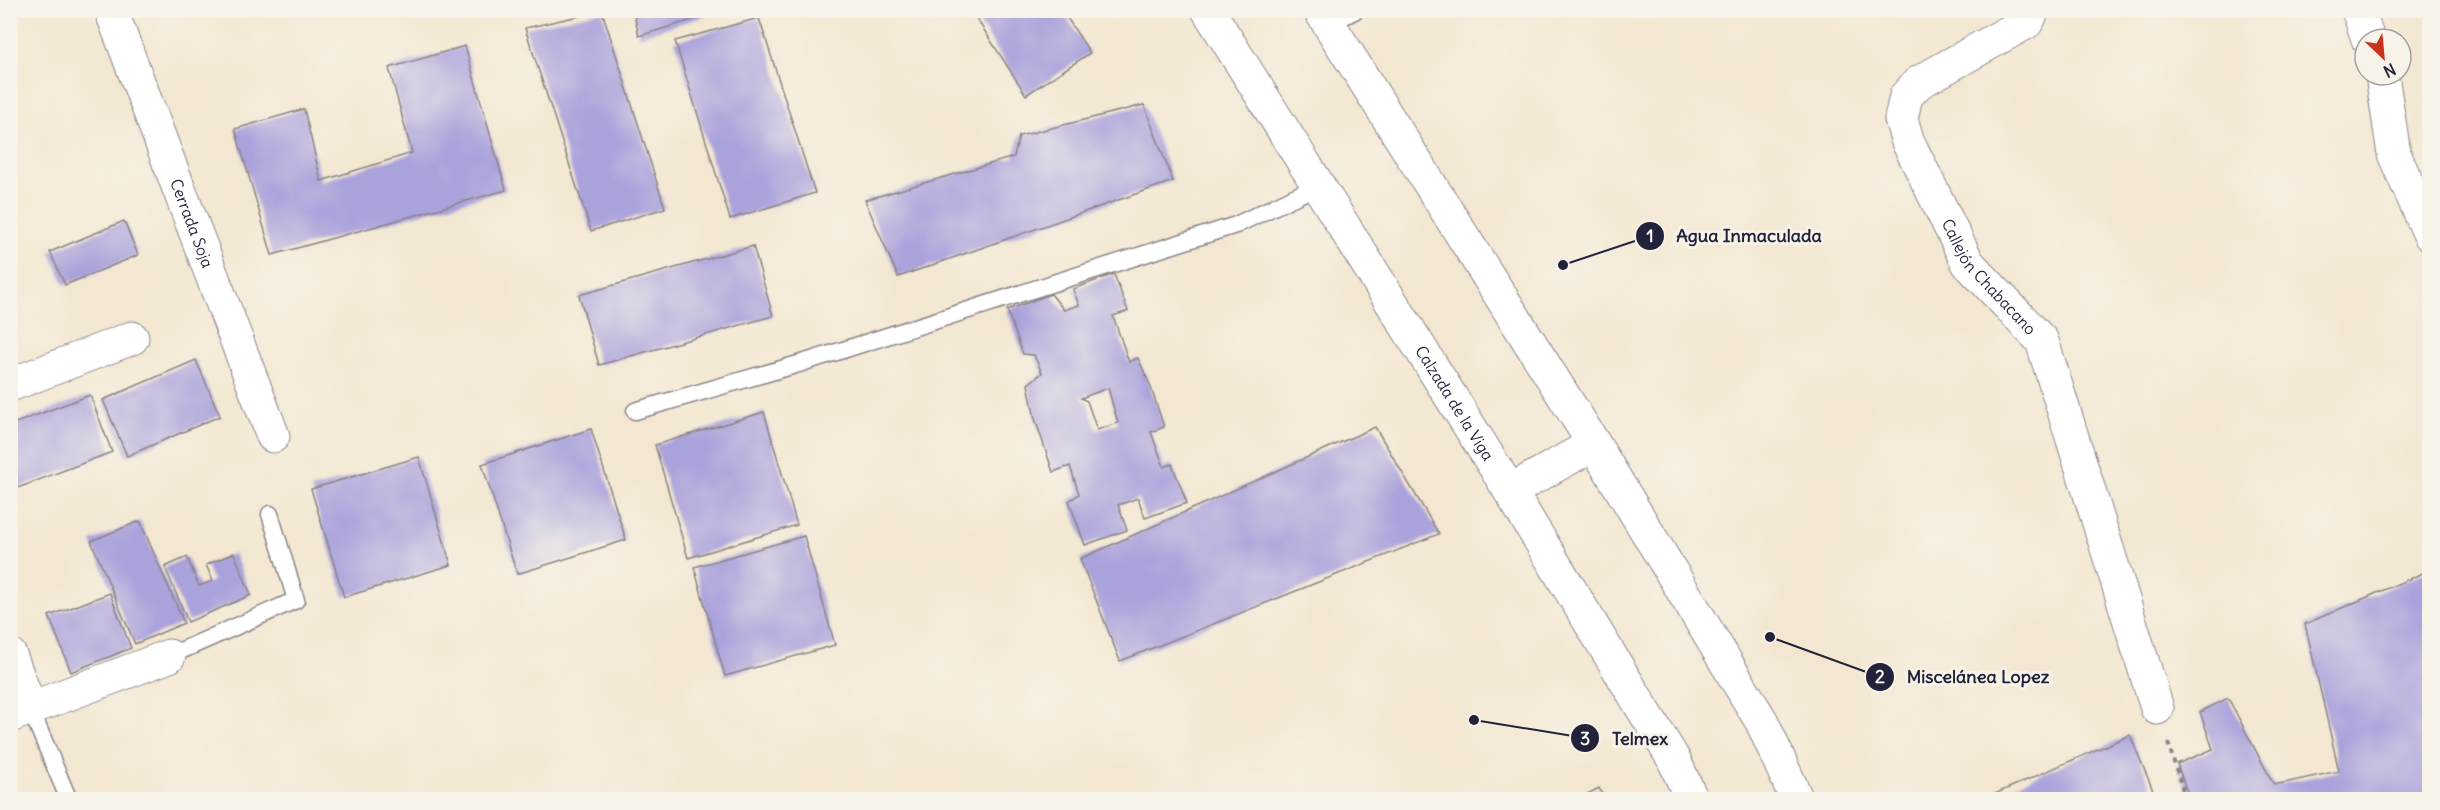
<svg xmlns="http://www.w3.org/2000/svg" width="2440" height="810" font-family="Delius,sans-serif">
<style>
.building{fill:#aaa2db;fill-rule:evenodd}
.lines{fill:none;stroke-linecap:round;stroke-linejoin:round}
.lane-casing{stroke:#8a8486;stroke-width:19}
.street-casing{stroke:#8a8486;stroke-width:35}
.primary-casing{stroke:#8a8486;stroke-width:35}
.path{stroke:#8a8486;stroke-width:4;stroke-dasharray:4.5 4.5;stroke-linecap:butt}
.lane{stroke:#fff;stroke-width:16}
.street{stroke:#fff;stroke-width:33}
.primary{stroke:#fff;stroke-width:33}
.labels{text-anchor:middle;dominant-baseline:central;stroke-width:6;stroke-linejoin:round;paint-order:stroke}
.street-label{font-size:16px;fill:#22223b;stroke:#f7f3e8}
.leader{fill:none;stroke:#22223b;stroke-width:2}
.callout-dot{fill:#22223b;stroke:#f7f3e8;stroke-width:2}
.mark-label{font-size:18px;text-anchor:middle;font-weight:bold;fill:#fff}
.callout-label{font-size:18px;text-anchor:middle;font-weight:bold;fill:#22223b;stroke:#f7f3e8;stroke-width:6;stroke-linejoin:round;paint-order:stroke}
</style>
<rect width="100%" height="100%" fill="#f7f3e8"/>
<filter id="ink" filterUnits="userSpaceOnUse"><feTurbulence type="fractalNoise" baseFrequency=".0167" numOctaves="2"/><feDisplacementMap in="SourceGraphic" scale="12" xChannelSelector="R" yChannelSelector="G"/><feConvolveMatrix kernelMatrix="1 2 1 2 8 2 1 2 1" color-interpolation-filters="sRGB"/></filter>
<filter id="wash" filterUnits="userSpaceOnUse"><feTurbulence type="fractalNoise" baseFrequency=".008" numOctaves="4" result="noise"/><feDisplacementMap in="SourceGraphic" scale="24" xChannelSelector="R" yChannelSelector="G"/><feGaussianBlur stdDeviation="1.35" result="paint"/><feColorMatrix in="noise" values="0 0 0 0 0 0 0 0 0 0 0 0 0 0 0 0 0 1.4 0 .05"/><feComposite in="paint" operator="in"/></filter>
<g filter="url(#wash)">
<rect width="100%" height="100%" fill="#f3e7d1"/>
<g id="blocks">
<g class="building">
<polygon points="633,10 722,10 722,11 639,36"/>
<polygon points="971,10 1062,10 1090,53 1026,95"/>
<polygon points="602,11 665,208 591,231 525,28"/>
<polygon points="759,18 815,193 730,219 675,41"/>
<polygon points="465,46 506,190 272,255 235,129 304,109 321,181 412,153 389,68"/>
<polygon points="1144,105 1173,181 898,277 865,200 1014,157 1019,136"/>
<polygon points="124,221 138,255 65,285 50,252"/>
<polygon points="753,246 773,316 599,365 579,295"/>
<path d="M1114,274L1128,311L1113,316L1129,362L1138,358L1150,385L1164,427L1151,432L1164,467L1172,464L1187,503L1145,518L1138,498L1118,505L1127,530L1085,545L1069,501L1079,494L1070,466L1053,472L1035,419L1028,384L1042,373L1034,355L1023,354L1007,310L1051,294L1064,310L1079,305L1073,289ZM1108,388L1118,423L1097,430L1087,401L1081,398Z"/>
<polygon points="196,360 220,416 127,456 103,400"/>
<polygon points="90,395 112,452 10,491 10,425"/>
<polygon points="764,412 797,525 688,558 655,445"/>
<polygon points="1375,427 1439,534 1120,661 1080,559"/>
<polygon points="591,429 626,540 517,574 482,464"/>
<polygon points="419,457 451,565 344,597 311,489"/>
<polygon points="140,521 184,623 135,644 91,541"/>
<polygon points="804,536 835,645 725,676 694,567"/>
<polygon points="234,553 251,595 188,622 165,567 187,557 199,586 213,581 206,565"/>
<polygon points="2430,570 2430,800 2190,800 2177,764 2213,749 2200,712 2228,698 2274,785 2339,771 2305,624"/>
<polygon points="110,593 131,648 71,672 49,616"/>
<polygon points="2130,735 2157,800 1981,800"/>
<polygon points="1599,788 1605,800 1576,800"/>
</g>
</g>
</g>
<g filter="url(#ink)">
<use href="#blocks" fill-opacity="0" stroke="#8a8486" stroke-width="1.5"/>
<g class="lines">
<defs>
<g id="lane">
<polyline points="1329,24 1356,10"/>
<polyline points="635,411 802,363 1236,225 1317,186"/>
<polyline points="169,656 296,600 270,514"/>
<polyline points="30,708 69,800"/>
</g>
<g id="street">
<path id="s1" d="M111,10L273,436"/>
<path id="s2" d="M2033,10L2027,22L1918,83L1906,96L1901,119L1908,142L1968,263L2042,341L2157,708"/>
<polyline points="2358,10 2368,39"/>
<polyline points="2382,75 2394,154 2430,235"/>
<polyline points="10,385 132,338"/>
<polyline points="10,655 30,708"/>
<polyline points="10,716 169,656"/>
</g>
<g id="primary">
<path id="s3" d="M1208,10L1510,491L1674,760L1692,800"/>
<polyline points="1320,10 1594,444 1762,722 1797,800"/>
<polyline points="1510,491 1594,444"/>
</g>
</defs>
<use href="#lane" class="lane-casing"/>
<use href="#street" class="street-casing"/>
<use href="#primary" class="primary-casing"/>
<polyline class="path" points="2168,743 2186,800"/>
<use href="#lane" class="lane"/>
<use href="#street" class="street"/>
<use href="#primary" class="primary"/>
</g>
</g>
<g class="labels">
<g class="street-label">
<text stroke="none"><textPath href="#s1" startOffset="228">Cerrada Soja</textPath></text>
<text stroke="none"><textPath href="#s2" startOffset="362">Callejón Chabacano</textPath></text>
<text stroke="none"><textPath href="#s3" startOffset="464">Calzada de la Viga</textPath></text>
</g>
</g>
<path class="leader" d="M1563 265L1650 236M1770 637L1880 677M1474 720L1585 738"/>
<g class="callout-dot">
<circle cx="1563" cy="265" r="6"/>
<circle cx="1770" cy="637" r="6"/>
<circle cx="1474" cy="720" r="6"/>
<circle cx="1650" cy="236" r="15"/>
<circle cx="1880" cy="677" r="15"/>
<circle cx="1585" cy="738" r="15"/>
</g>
<g class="mark-label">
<text x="1650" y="242">1</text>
<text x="1880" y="683">2</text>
<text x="1585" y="745">3</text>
</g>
<g class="callout-label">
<text x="1749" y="242">Agua Inmaculada</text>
<text x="1978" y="683">Miscelánea Lopez</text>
<text x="1640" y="745">Telmex</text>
</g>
<rect width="2440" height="810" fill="none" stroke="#f7f3e8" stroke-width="36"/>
<g transform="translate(2383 57) rotate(154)"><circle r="28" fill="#f7f3e8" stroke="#a29fa3" stroke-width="1.5"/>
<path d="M0-4.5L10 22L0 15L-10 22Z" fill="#c8321e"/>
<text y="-9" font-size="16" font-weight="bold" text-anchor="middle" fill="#22223b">N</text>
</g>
</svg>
